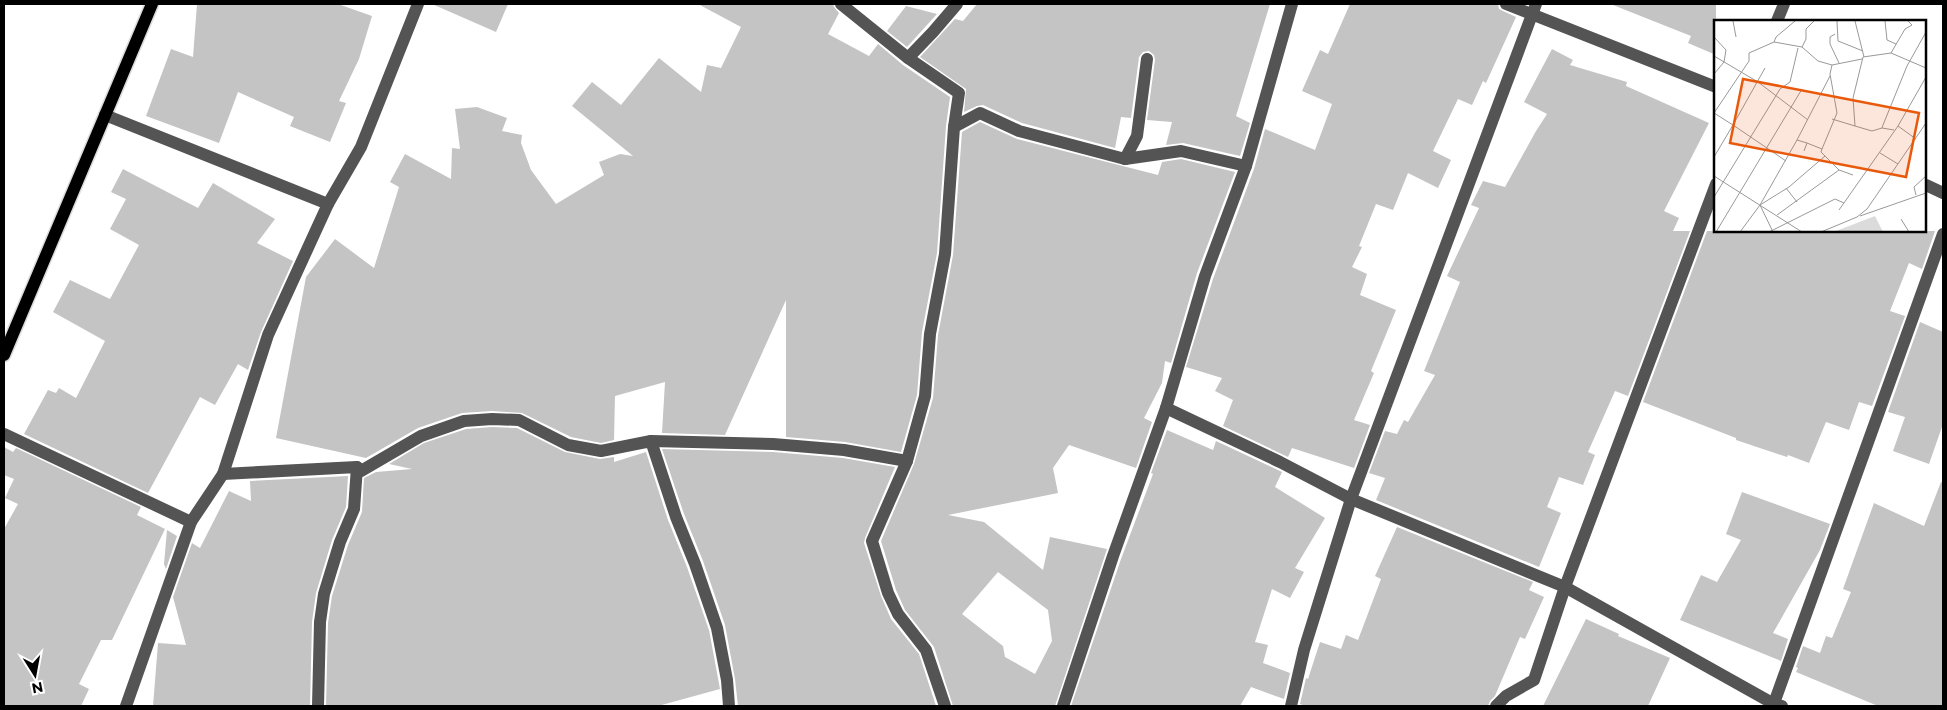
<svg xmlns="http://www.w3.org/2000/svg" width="1947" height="710" font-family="Montserrat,sans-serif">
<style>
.building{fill:#c4c4c4;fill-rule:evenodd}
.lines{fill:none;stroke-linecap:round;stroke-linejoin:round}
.major-casing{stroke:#dbdbdb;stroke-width:15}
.minor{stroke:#545454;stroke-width:12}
.major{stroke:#000;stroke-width:12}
.inset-road{fill:none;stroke:#999;stroke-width:1}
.view{fill:#e8590c;fill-opacity:0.15;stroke:#e8590c;stroke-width:2.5}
.inset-edge{fill:none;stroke:#000;stroke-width:2.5}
</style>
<rect width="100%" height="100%" fill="#fff"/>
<g class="building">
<polygon points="197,4 338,4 372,16 359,59 339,101 346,103 330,142 290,126 294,117 238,92 219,143 146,116 171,49 193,57"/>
<polygon points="432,4 508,4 496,32"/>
<polygon points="698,4 833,4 834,7 839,13 828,34 869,56 878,44 903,65 950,97 946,126 937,253 922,332 917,395 901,452 845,442 786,437 786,300 725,435 662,433 665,382 615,396 614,440 601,443 571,437 522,413 492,411 462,413 418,428 366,458 276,438 306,277 335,239 374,268 399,187 390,182 405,154 451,179 452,148 460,149 455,109 477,107 507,118 502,131 522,135 521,143 531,170 556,204 604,175 599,162 620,154 633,156 572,106 592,82 621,105 659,58 701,92 707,65 721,68 741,27"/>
<polygon points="977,4 1270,4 1236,116 1250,123 1240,156 1183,143 1166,145 1172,122 1147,120 1155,60 1154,55 1149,51 1143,52 1139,57 1131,118 1121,117 1115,148 1022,123 983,105 977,106 964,112 966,89 920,57 955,19 963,21"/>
<polygon points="1350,4 1498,4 1499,9 1503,11 1516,17 1486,83 1483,81 1472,105 1458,99 1433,151 1451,160 1438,188 1408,173 1393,210 1376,204 1359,246 1362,247 1352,267 1367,274 1360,295 1396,310 1371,371 1374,373 1354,420 1370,425 1354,468 1292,448 1288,457 1223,426 1233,400 1215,391 1222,378 1186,367 1213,279 1254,169 1265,129 1315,150 1332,104 1302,91 1320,50 1328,54"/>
<polygon points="1614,4 1716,4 1716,55 1688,43 1691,36 1613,5"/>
<polygon points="906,6 937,14 907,47 887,31"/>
<polygon points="1552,49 1573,60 1570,65 1627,82 1626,86 1709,123 1664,211 1679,218 1673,231 1690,231 1628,396 1615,391 1588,452 1595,455 1583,485 1559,477 1547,507 1561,513 1539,567 1376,500 1385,478 1369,473 1385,431 1397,434 1404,420 1408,422 1435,375 1424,371 1460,282 1447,276 1479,208 1471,205 1483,181 1505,187 1536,131 1547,114 1524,102"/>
<path d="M980,122L1017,139L1158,175L1162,162L1181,159L1235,172L1197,273L1171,363L1165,361L1162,383L1144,418L1152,422L1136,468L1069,445L1053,468L1058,493L948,515L984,522L1043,570L1050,537L1107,549L1055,706H953L934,647L905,610L896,590L881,541L914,464L933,398L938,335L953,255L962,132ZM998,572L1048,610L1052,641L1035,674L1005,657L1003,646L962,614Z"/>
<polygon points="123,169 198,208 213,183 275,219 257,243 293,261 261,332 248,370 238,364 215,405 200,397 148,493 24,434 48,390 56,393 59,388 76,398 105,341 53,312 70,280 110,299 139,245 110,229 126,199 111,192"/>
<polygon points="1707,231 1935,231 1922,269 1909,263 1890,311 1905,316 1872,406 1859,402 1849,430 1826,422 1809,463 1788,455 1787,457 1736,440 1736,438 1643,402"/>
<polygon points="1920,322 1943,332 1943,424 1929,464 1893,451 1905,417 1888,412"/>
<polygon points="492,427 517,428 565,452 600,459 614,457 614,462 646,452 668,520 687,567 709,630 720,689 658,706 326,706 328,623 332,596 348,545 362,512 364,478 376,472 412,469 389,464 424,443 466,429"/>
<polygon points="1167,430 1213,450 1216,441 1282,472 1275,487 1325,518 1295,568 1304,572 1290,598 1272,589 1255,642 1268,645 1263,663 1290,673 1284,699 1251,687 1240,706 1071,706 1121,559 1153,474 1151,473"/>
<polygon points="4,447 13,452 16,448 141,507 137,515 165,529 112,640 101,640 79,684 89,689 81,706 4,706 4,529 18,504 5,498 14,479 4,475"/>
<polygon points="662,449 773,452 843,458 895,467 865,538 864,543 881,596 891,619 919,654 936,706 738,706 735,679 725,625 703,561 684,514"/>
<polygon points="348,476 346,507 332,540 316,593 312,622 310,706 153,706 158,643 186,645 173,597 192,543 200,548 229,491 251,501 250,481"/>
<polygon points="1941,482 1943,483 1943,706 1878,706 1796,672 1798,668 1796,667 1803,646 1820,653 1826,636 1832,638 1851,592 1843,589 1874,503 1924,526"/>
<polygon points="1742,492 1830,524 1820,550 1773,633 1788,639 1781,661 1680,620 1701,575 1717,582 1741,540 1726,534"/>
<polygon points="1397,527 1533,582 1529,590 1544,597 1525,639 1520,637 1495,696 1490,701 1488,706 1305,706 1300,704 1306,678 1308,679 1320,642 1341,649 1346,635 1358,640 1381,579 1375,576"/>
<polygon points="167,530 177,536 166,569 164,564"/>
<polygon points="1586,619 1619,634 1618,636 1670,658 1648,706 1543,706"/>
</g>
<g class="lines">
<defs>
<polyline id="major" points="4,355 152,4"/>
</defs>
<use href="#major" class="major-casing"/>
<g class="minor">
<polyline points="841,4 908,58 959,93 954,127 980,113 1019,131 1125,159 1137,136 1147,59"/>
<polyline points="1506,4 1716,87"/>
<polyline points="1777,21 1784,4"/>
<polyline points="908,58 933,32 957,4"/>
<polyline points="105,115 328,204"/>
<polyline points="1246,166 1292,4"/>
<polyline points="1926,185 1943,193"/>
<polyline points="1166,408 1280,462 1351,499 1565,587 1774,704 1782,706"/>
<polyline points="4,434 191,522"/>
<polyline points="651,441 773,444 844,450 907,461"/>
<polyline points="357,467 361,471 421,436 464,421 492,419 519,420 568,445 601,451 651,441 676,517 695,564 717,628 727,680 729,706"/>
<polyline points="223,474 357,467 354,509 340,542 324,594 320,622 318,706"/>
<polyline points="126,706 191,522 223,474 268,335 328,204 361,147 418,4"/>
<polyline points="945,706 926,650 898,614 888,593 872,541 907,461 925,396 930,334 945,254 954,127"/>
<polyline points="1063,706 1113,556 1166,408 1205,276 1246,166 1181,151 1125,159"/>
<polyline points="1291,706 1304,650 1351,499 1536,4"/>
<polyline points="1496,706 1506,696 1534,680 1565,587 1716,184"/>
<polyline points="1773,706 1943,234"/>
</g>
<use href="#major" class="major"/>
</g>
<g transform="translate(1714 20)">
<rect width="212" height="212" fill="#fff"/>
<path d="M161,196L169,212H123L122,211Z" fill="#dbdbdb"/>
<path class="inset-road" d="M19,1L22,17M123,1L124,21L149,31M141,1L150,37M171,1L173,20L182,24M121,14L116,17V24L125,43M0,17L12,30L10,42L0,54M60,22L62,17L81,1M88,27L92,19V9L100,1M177,33L191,9L198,5L194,1M0,36L44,62L94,100M118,45L148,39M51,48L19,105L0,93L35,41V33L60,22L88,27L104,41L118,45L116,54L123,93L108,129M118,99L141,106M184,106L202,119M168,108L158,111L141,106L139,78L149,37L177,33L212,48M180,110L168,108L169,105L193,46L212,12M93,123L83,120L116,56M90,131L93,123L108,129L107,132L125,150L139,155M166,133L184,144M0,137L19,105L72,141M0,156L88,212M72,168L83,182M202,175L200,167L212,156M0,177L66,69L76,62L84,28M125,190L184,106L212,57M63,195L125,150M146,196L212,173M187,199L195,212M2,212L88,69M26,212L46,185L83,120M55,212L121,179L130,183M59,212L46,185L75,167L111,136M107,212L143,197L153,189L212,103"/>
<path class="view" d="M29,59L205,93L192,157L16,123Z"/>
<rect width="212" height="212" class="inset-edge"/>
</g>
<rect width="1947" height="710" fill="none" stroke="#000000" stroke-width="10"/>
<g transform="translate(35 675) rotate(169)" stroke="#ffffff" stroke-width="4" paint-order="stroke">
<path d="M0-4L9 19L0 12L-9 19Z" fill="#000000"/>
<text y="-8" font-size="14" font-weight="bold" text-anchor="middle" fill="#000000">N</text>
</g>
</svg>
